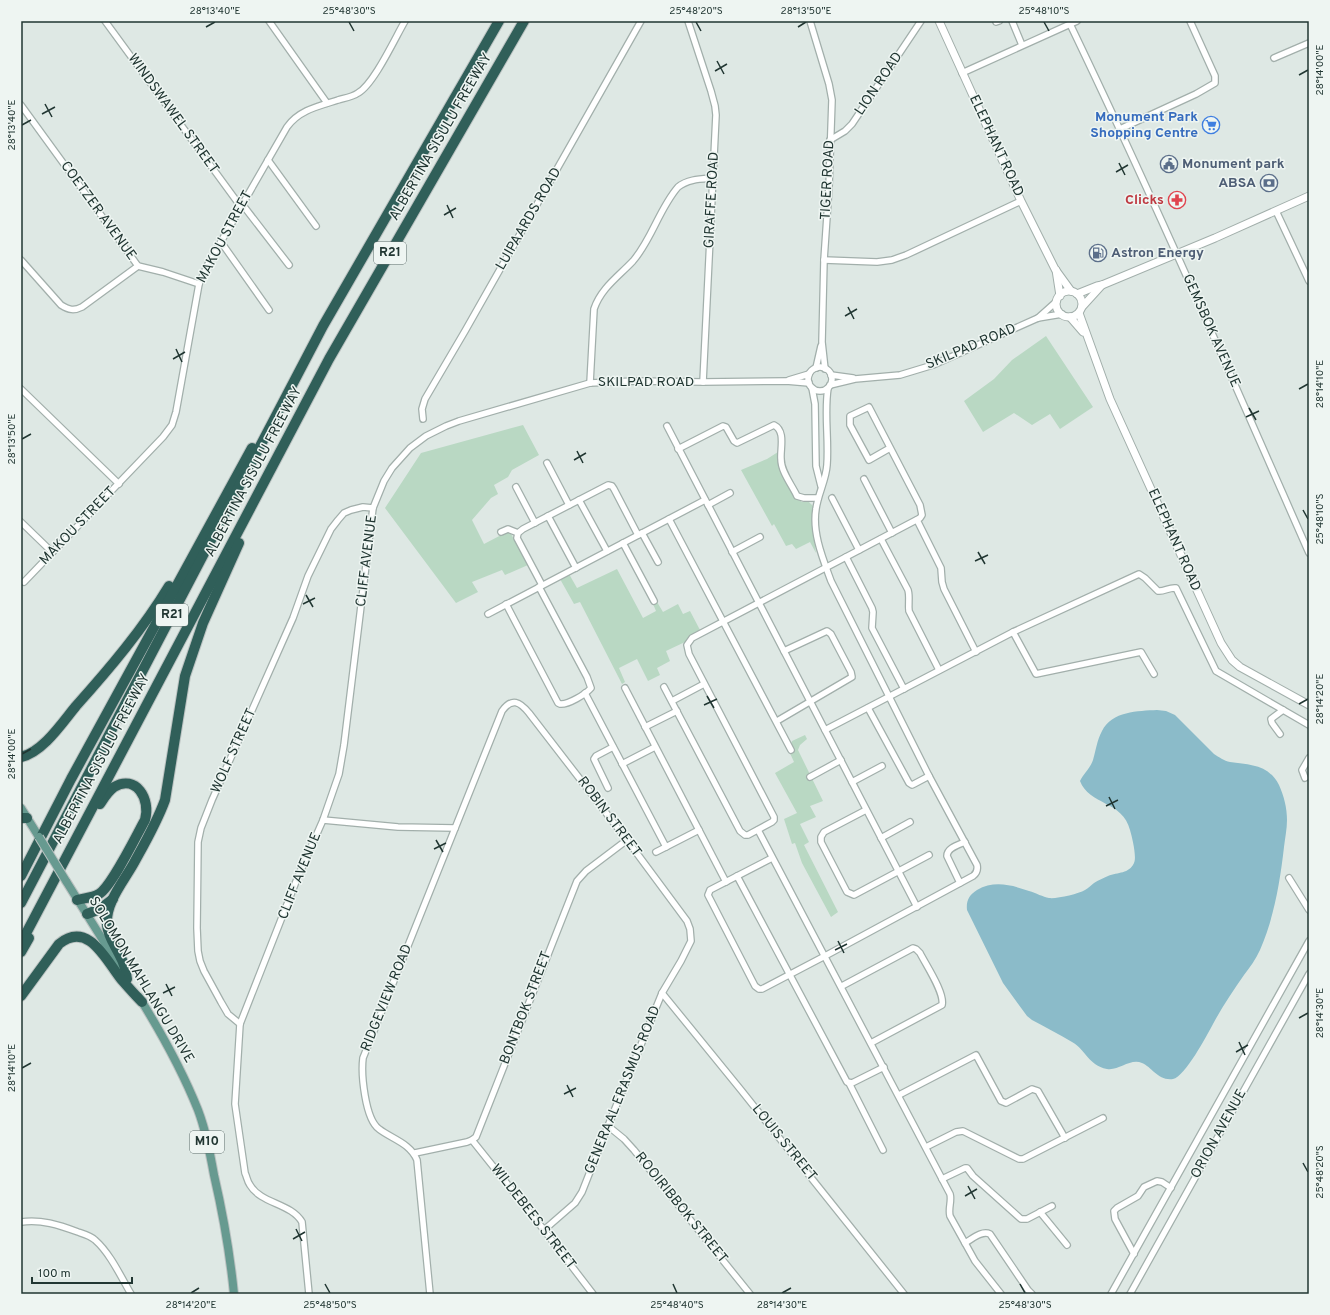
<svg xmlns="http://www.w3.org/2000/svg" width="1330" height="1315" font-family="Overpass,sans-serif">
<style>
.green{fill:#b9d8c3}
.water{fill:#8bbbc9}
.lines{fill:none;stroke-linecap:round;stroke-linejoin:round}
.minor-casing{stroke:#a2afab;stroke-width:8}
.tertiary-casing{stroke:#a2afab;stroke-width:9}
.primary-casing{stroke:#bcc3c2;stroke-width:10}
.motorway-casing{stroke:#bcc3c2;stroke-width:12}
.minor{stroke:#fff;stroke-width:5.5}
.tertiary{stroke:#fff;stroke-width:7}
.primary{stroke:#679a90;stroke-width:8}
.motorway{stroke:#305f59;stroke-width:10}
.primary-bridge-casing{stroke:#bcc3c2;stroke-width:10;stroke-linecap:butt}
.primary-bridge{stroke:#679a90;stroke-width:8}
.ticks{fill:none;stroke:#213632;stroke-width:1.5}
.labels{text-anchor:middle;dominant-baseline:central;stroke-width:3;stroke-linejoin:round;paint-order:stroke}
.shield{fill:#eef5f2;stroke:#5e6f6c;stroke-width:1}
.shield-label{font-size:13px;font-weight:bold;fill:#213632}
.street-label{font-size:14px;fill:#213632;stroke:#eef5f2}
.shop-label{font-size:14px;font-weight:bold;fill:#366cbe;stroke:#eef5f2;text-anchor:end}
.service-label{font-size:14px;font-weight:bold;fill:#4e5e75;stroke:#eef5f2;text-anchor:start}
.health-label{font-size:14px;font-weight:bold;fill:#be3a42;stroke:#eef5f2;text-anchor:end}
.neatline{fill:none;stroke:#213632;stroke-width:1.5}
.ticks-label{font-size:10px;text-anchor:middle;fill:#213632}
</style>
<rect width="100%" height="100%" fill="#dee8e4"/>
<g class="green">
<polygon points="1046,336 1093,407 1060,429 1050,414 1032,425 1014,413 983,432 964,401 994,379 1012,360"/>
<polygon points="523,425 539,455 512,470 508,477 494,485 498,494 491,498 472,520 484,544 507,532 510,532 528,565 505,575 502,570 472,582 478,592 456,603 385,508 421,453"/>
<path d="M778,452V465L795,497L802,502L808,501L813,506C810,522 814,537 816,553L810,542L796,549L792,544L786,546L774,524L772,526L741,470L767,459Z"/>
<polygon points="617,569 643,618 656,611 653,604 657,602 663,612 678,604 683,614 690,611 700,630 690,636 685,642 666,651 670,661 657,668 660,675 648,681 637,659 619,668 625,682 622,684 580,602 574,604 560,579 569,574 577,588"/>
<polygon points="805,735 807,739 800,745 798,750 823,801 810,806 816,817 800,824 809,842 804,845 838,912 831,917 802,863 795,843 792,844 784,819 797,813 775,773 794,762 789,751 792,741"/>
</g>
<path class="water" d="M1157,710L1166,711L1175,715L1214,754C1219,757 1224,761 1230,762C1250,765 1268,764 1279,785C1284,796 1287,808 1287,820C1287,829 1285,838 1284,847C1280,882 1274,918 1260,950C1256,959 1250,967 1244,975C1233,991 1222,1007 1213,1024C1207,1035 1185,1077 1173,1079C1158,1081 1152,1067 1142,1063C1130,1058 1119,1071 1107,1069C1088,1065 1086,1050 1072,1042C1059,1034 1045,1027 1032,1020L1027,1016L1003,983L967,910C966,901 969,895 977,890C994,880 1012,885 1029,891C1036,893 1043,897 1049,898C1057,899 1078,894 1085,890C1089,888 1091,885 1094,883C1098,880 1104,878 1108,876C1118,872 1129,874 1134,863C1137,857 1132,837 1130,830C1123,801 1089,805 1080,781C1083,774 1090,769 1093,760C1096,750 1097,740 1102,731C1112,711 1138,711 1157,710Z"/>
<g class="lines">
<defs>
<g id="minor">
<polyline points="105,21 241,207"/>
<polyline points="269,21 327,103"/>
<polyline points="688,21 711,91 715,106 716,115 703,382"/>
<polyline points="810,21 829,84 832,100 829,187 824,260 822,342 825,369"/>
<polyline points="1012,21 1022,45"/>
<polyline points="996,22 999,21"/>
<path d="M1070,24C1154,199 1231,376 1309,553"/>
<polyline points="1274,58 1309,43"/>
<polyline points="962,73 1077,21"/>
<polyline points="21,105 138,266 163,272 199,284"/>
<polyline points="1120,129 1196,94 1215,83 1215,76 1190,21"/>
<polyline points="830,140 845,131 852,124 921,21"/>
<polyline points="268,160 316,226"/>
<polyline points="242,204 289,265"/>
<polyline points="1276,211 1309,281"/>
<polyline points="221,242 269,310"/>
<path d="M21,260L61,305C69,310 74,311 82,307L138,266"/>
<polyline points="824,260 877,262 892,260 906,255 1021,201"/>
<polyline points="1038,318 1057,301"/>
<circle cx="820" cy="379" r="12"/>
<polyline points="816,368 821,346"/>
<polyline points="831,375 853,378"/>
<polyline points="789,380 809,374"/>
<path d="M590,383L594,309C601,288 619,276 633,261C652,239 659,209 678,187C688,179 701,179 713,178"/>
<polyline points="830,385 855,379 900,375 933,365 1038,318 1062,314"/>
<polyline points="812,388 815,404 816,466 821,486"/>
<polyline points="21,389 119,484"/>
<polyline points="423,419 422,409 425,399 465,331 641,21"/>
<polyline points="667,426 917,907"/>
<path d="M678,449L723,426L726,427L734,441L737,443L774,425C786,431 780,449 781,459C781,472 792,485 797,496L804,498H818"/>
<polyline points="547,463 569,505"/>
<polyline points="864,479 892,533"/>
<polyline points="516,487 535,523"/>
<polyline points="832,498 859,550"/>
<polyline points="579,500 607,551"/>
<polyline points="708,505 730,493"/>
<polyline points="548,516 576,568"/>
<polyline points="669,519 791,750"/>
<polyline points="917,520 941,568 942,582 944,589 976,652"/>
<polyline points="21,522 52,552"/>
<polyline points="501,532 508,529 518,533"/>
<polyline points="642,533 658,562"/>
<path d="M881,539L908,590C910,597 908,604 909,611L939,670"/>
<polyline points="623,543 654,601"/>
<polyline points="732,552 760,537"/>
<polyline points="846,557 872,608 873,612 872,628 904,689"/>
<path d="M24,582L163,437L172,425L176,412L199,284L207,266L287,127C299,110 319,106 338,100C345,98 352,97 358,93C374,84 395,38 405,21"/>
<polyline points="542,585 517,538 518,533 523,529 608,485 612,486 614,489 638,535"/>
<path d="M506,604L558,703L560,704C568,705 586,694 591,688L587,677L539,587"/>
<polyline points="488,614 705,500"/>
<polyline points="1013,632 1036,674 1141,652 1154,674"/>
<polyline points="664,687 740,831 745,835 748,835 772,822 774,820 774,817 689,654 687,645 692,638 920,518 922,515 920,505 869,407 850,416 850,425 869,460 890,448"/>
<polyline points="625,688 726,882"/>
<polyline points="585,693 666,847"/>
<polyline points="672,701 704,684"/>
<polyline points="868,708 909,783 912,785 914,784 929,776"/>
<polyline points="777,721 852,677 851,672 831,634 827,631 784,651"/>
<polyline points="645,727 677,711"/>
<path d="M825,730L1013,632L1139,574L1145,578L1158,591C1164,592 1169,587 1176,588L1216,671L1309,725"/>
<polyline points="1280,734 1272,723 1271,719 1283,710"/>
<polyline points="622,764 655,747"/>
<polyline points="810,777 841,760"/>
<polyline points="1305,778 1302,770 1309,758"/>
<polyline points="852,782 882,766"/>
<polyline points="608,788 594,759 596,756 613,747"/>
<polyline points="866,810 824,832 821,837 821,842 847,892 854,895 929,855"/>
<polyline points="323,820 398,827 455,828"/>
<path d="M758,830L950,1194C952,1201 948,1208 950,1216L975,1261L1001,1294"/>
<polyline points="881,838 910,822"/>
<polyline points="656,852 699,830"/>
<path d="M772,858L710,890L708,895L755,986L759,989H762L825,956L973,876C977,873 978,870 977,865L929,776L831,581C823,559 812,533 816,509C818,494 826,480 827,465C829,439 824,413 828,388"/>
<polyline points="737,876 847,1082 852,1083 884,1067"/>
<polyline points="1289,878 1309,910"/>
<path d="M960,883L947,856C947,848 958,845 965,842"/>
<path d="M842,986L913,948L916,949L920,953C926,965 945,993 942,1005L871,1043"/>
<polyline points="662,993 741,1090 904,1294"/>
<polyline points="240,1024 228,1014 221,1002 204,971 200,961 198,951 197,928 198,842 201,828 212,800 293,618 308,576 331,529 338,520 344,513 351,510 363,507 373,508"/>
<polyline points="849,1083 883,1150"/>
<polyline points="899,1095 976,1055 1001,1101 1006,1103 1032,1089 1038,1091 1065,1138"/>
<polyline points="608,1126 624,1139 634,1150 750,1294"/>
<polyline points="472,1140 544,1230 593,1294"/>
<polyline points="926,1147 956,1132 963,1131 1019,1159 1023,1159 1103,1118"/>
<polyline points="415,1153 467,1142 472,1140 476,1137 577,881 586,871 627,840"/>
<polyline points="942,1179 965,1168 967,1168 973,1176 1021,1219 1027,1219 1052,1206"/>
<polyline points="1040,1212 1067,1245"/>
<path d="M21,1222C41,1219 59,1225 78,1232C84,1234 91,1236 95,1240C110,1253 121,1277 131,1294"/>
<path d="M965,1243C972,1239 982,1230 990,1234L1028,1290L1032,1294"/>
<polyline points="1134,1254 1115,1219 1114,1211 1117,1208 1138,1196 1144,1187 1157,1181 1162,1182 1171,1188"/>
<path d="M309,1294L302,1222C291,1203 261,1204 250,1185C247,1181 247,1177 245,1173L235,1104L240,1024L297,879L323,820L339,774L344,745L373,508L384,481L392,468L410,448L426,436L446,426L459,421L590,383L635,381L703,382L786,381L809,383"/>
<path d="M430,1294L417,1160C410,1143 392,1139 379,1129C365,1119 361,1074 363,1058L502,711C512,697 520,702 529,713L627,840L687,921L690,929L691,941L681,961L662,993L608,1126L582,1192L575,1203L544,1230"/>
<polyline points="1111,1294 1309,941"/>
<polyline points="1130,1294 1309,974"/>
</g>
<g id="tertiary">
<polyline points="939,21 1021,201 1055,269 1071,291"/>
<polyline points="1056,270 1060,296"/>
<circle cx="1069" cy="304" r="13"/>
<polyline points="1077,294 1097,286 1102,285 1215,238 1309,196"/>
<polyline points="1082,307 1102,285"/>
<polyline points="1079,313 1110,399 1221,643 1232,660 1240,667 1309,705"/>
<polyline points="1070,317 1083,332"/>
</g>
<g id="primary">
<polyline points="21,808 39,837"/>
<polyline points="66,881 124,974"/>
<path d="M139,997C162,1034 182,1070 198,1110C206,1131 210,1153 214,1175C223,1214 230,1254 234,1294"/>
</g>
<g id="motorway">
<path d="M21,757C43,752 62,723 76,706C110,668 143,629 169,586"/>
<polyline points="21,818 27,818"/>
<polyline points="21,876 71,779 252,448"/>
<path d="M77,900C84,898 93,898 99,894C112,886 136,836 145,820C151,799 136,774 114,787C108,791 104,798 100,804"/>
<polyline points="21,903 323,326 499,21"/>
<polyline points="87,914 100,909 113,899"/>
<polyline points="21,943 329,359 524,21"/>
<polyline points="21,952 29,938"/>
<path d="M127,979C126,971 124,963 120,956C115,945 108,937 107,925C105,902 125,880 135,861C146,841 157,822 165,800L185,676L203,623L239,543"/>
<path d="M21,996L59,944C88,920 106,960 121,979C128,987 135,995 142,1002"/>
</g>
</defs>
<use href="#minor" class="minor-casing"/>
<use href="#tertiary" class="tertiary-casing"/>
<use href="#primary" class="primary-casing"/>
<use href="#motorway" class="motorway-casing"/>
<use href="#minor" class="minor"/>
<use href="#tertiary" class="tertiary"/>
<use href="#primary" class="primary"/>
<use href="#motorway" class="motorway"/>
<defs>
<polyline id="primary-bridge" points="39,837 66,881"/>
</defs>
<use href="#primary-bridge" class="primary-bridge-casing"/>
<use href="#primary-bridge" class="primary-bridge"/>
</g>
<path class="ticks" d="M349,22L354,31M696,22L701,31M1044,22L1049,31M206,27L215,22M798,27L806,22M717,61L724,74M715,71L727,64M1299,75L1308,70M45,104L52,117M42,114L55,107M22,125L31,120M1119,163L1125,175M1116,172L1128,165M447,205L453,218M444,215L456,208M848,307L854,319M845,316L857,309M176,349L182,362M173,359L185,352M1299,389L1308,384M1249,408L1256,420M1246,417L1259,411M22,439L31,434M577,451L583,463M574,460L586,453M1303,510L1308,519M978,552L985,564M975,561L988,555M306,595L313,607M303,604L315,598M707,696L714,708M1299,704L1308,699M704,705L717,699M22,754L31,749M1109,797L1115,809M1106,806L1118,800M436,840L443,852M434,849L446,843M838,941L844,953M835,950L847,944M166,984L172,996M163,993L175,987M1299,1018L1308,1013M1239,1042L1245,1055M1236,1052L1248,1045M22,1068L31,1063M567,1085L573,1097M564,1094L576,1088M1303,1163L1308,1172M968,1186L975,1199M965,1196L977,1189M296,1229L302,1241M293,1239L305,1232M325,1284L330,1293M673,1284L677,1293M1020,1284L1025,1293M191,1293L199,1288M782,1293L791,1288"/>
<defs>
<symbol id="supermarket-ring" viewBox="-11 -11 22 22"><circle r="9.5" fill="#eef5f2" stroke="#3f7fe0" stroke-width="1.5"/><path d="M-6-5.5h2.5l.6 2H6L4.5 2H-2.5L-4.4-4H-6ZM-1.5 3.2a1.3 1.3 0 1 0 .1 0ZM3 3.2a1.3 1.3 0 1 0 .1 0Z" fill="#3f7fe0"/></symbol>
<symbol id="civic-ring" viewBox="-11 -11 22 22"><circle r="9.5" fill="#eef5f2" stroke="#5c6f8a" stroke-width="1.5"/><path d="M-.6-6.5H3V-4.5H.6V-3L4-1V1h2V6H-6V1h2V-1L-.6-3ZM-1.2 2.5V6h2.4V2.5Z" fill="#5c6f8a"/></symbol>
<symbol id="bank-ring" viewBox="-11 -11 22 22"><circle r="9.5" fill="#eef5f2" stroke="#5c6f8a" stroke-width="1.5"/><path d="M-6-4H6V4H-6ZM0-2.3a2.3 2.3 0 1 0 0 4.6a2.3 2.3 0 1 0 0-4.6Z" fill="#5c6f8a"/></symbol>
<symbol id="pharmacy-ring" viewBox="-11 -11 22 22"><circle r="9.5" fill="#eef5f2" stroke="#e0444e" stroke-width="1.5"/><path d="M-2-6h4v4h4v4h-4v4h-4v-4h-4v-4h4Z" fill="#e0444e"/></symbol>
<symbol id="fuel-ring" viewBox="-11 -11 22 22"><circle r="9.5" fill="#eef5f2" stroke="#5c6f8a" stroke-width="1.5"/><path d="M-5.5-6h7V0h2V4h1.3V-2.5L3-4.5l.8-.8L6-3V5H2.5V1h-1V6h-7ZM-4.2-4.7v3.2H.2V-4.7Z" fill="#5c6f8a"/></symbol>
</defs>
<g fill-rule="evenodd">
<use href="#supermarket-ring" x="1201" y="115" width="20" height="20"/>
<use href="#civic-ring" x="1159" y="154" width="20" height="20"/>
<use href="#bank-ring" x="1259" y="173" width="20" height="20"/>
<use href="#pharmacy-ring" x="1167" y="190" width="20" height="20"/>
<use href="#fuel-ring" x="1088" y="243" width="20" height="20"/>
</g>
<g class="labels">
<g class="shield">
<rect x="374" y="242" width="32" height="22" rx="3"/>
<rect x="156" y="604" width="32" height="22" rx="3"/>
<rect x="190" y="1131" width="34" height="22" rx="3"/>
</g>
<g class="shield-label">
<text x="390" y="253">R21</text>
<text x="172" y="615">R21</text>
<text x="207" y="1142">M10</text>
</g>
<g class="street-label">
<text transform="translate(879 84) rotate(-56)">LION ROAD</text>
<text transform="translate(173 114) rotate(54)">WINDSWAWEL STREET</text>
<text transform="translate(441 137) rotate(-60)">ALBERTINA SISULU FREEWAY</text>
<text transform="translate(996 146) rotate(65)">ELEPHANT ROAD</text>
<text transform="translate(828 180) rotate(-87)">TIGER ROAD</text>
<text transform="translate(712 200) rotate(-87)">GIRAFFE ROAD</text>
<text transform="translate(98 211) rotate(54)">COETZER AVENUE</text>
<text transform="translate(529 219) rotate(-60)">LUIPAARDS ROAD</text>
<text transform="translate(225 237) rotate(-62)">MAKOU STREET</text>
<text transform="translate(1211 331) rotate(66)">GEMSBOK AVENUE</text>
<text transform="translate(971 347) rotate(-23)">SKILPAD ROAD</text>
<text x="646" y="382">SKILPAD ROAD</text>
<text transform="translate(254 472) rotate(-62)">ALBERTINA SISULU FREEWAY</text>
<text transform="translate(78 526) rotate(-46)">MAKOU STREET</text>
<text transform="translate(1174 540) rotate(66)">ELEPHANT ROAD</text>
<text transform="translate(367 561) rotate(-83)">CLIFF AVENUE</text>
<text transform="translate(234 751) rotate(-66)">WOLF STREET</text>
<text transform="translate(102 759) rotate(-62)">ALBERTINA SISULU FREEWAY</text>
<text transform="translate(609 817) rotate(53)">ROBIN STREET</text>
<text transform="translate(300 876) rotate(-68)">CLIFF AVENUE</text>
<text transform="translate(141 980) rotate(59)">SOLOMON MAHLANGU DRIVE</text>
<text transform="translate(387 998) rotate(-68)">RIDGEVIEW ROAD</text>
<text transform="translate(526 1008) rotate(-69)">BONTBOK STREET</text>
<text transform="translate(623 1090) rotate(-68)">GENERAAL ERASMUS ROAD</text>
<text transform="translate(1219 1134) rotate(-61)">ORION AVENUE</text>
<text transform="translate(784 1143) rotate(51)">LOUIS STREET</text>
<text transform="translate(681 1208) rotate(51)">ROOIRIBBOK STREET</text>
<text transform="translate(533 1217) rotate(52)">WILDEBEES STREET</text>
</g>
<g class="shop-label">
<text x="1198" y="117">Monument Park<tspan x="1198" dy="16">Shopping Centre</tspan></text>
</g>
<g class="service-label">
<text x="1182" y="164">Monument park</text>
<text x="1256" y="183" text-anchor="end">ABSA</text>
<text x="1111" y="253">Astron Energy</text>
</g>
<g class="health-label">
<text x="1164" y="200">Clicks</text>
</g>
</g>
<rect width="1330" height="1315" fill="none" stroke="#eef5f2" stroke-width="44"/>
<path d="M32 1277v6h100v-6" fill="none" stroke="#213632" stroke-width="2"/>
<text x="38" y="1277" font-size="12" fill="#213632" stroke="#eef5f2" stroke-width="3" paint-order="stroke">100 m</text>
<rect x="22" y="22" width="1286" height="1271" class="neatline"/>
<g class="ticks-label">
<text x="215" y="14">28°13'40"E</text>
<text x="349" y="14">25°48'30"S</text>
<text x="696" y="14">25°48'20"S</text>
<text x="806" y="14">28°13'50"E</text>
<text x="1044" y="14">25°48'10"S</text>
<text transform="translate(1319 70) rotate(-90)" y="4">28°14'00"E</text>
<text transform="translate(11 125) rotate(-90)" y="4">28°13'40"E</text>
<text transform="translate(1319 384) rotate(-90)" y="4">28°14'10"E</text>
<text transform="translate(11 439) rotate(-90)" y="4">28°13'50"E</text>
<text transform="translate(1319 519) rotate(-90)" y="4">25°48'10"S</text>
<text transform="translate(1319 699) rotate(-90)" y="4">28°14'20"E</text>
<text transform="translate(11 754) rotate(-90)" y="4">28°14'00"E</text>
<text transform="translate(1319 1013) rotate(-90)" y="4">28°14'30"E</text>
<text transform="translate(11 1068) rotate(-90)" y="4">28°14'10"E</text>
<text transform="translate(1319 1172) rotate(-90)" y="4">25°48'20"S</text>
<text x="191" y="1308">28°14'20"E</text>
<text x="330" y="1308">25°48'50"S</text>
<text x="677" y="1308">25°48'40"S</text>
<text x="782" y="1308">28°14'30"E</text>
<text x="1025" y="1308">25°48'30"S</text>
</g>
</svg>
